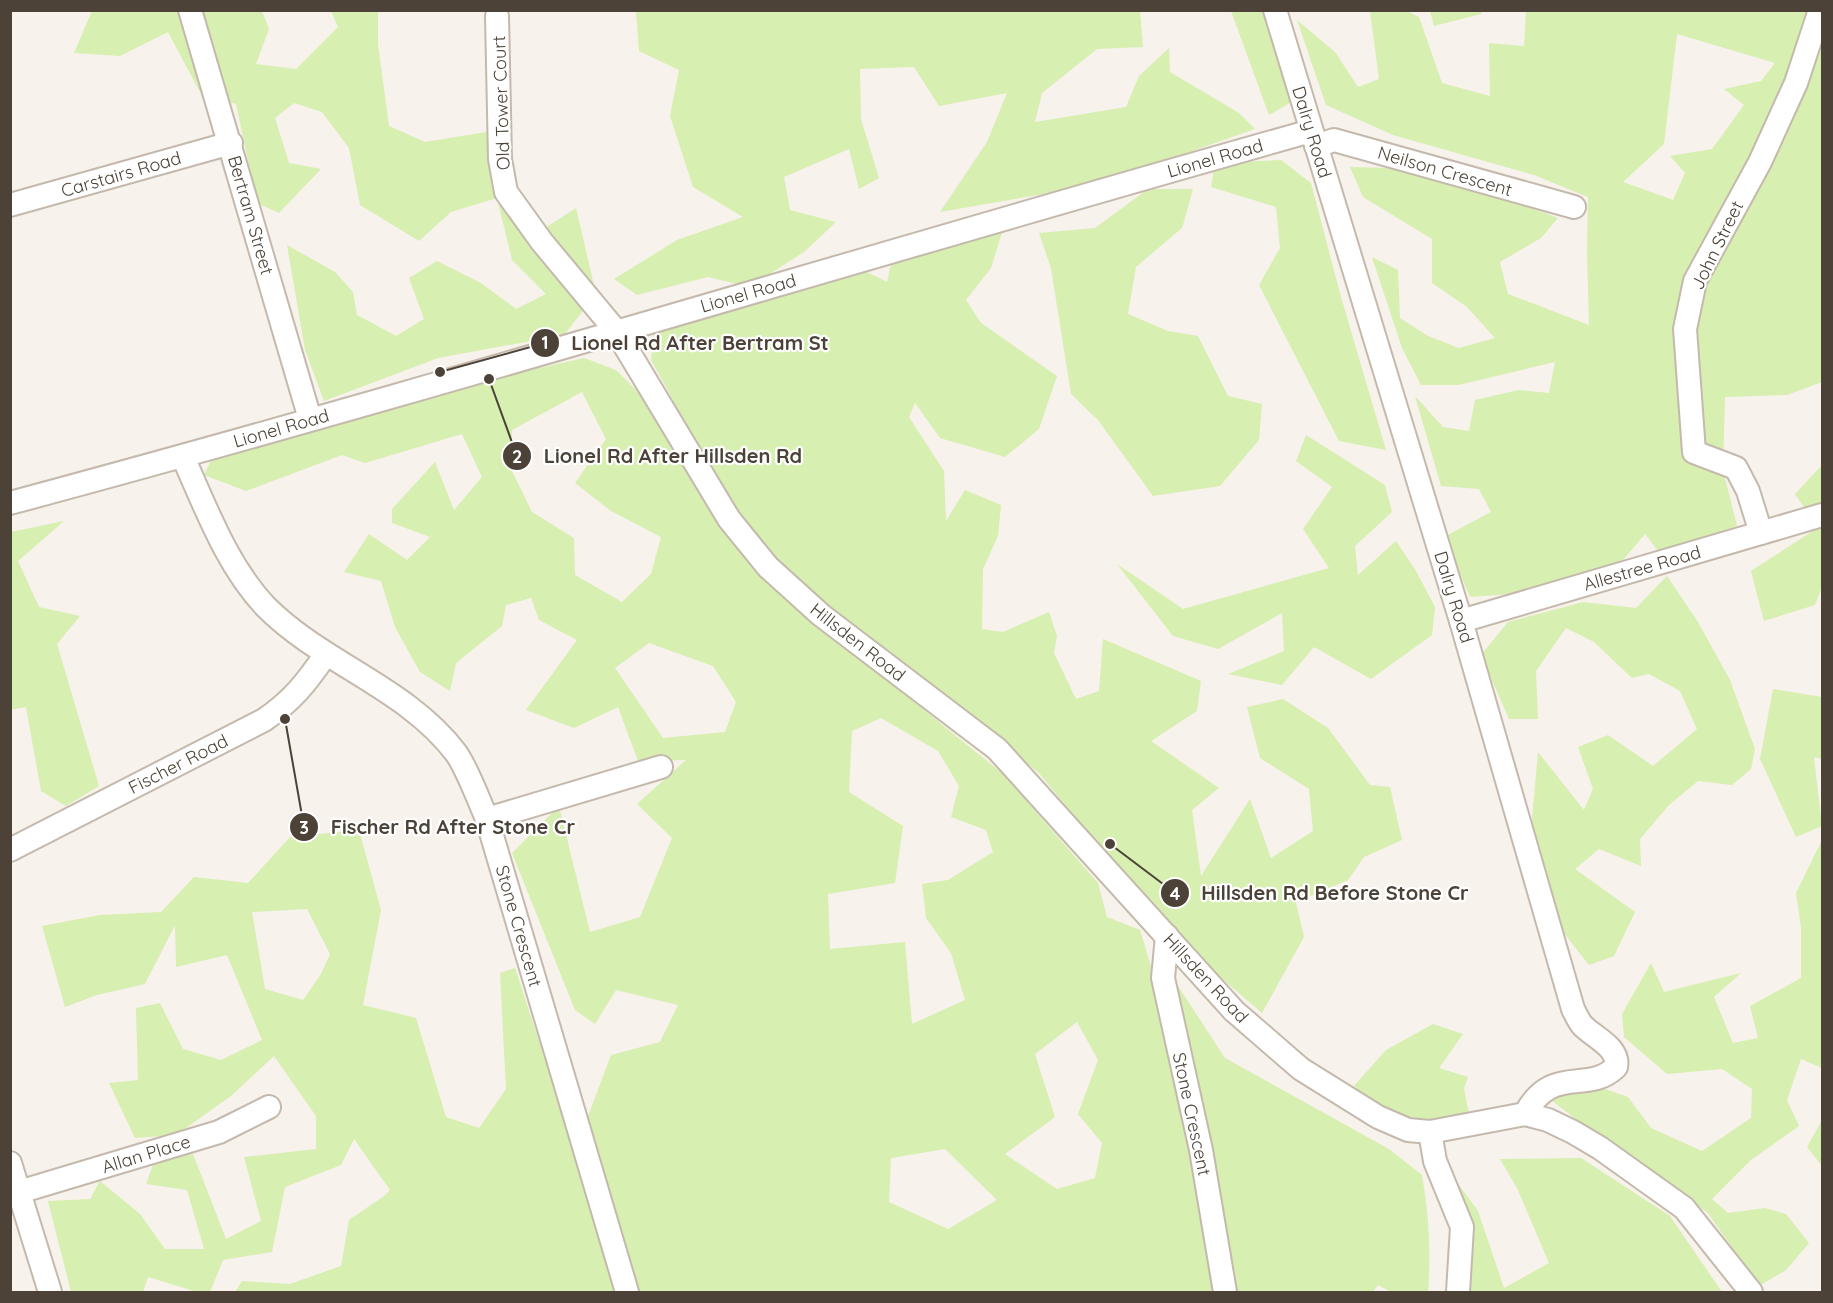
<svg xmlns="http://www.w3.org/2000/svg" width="1833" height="1303" font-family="Quicksand,sans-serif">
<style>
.green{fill:#d7efb0;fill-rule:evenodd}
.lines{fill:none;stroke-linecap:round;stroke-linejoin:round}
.minor-casing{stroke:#c4b9ac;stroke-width:26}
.minor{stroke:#fff;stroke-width:22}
.labels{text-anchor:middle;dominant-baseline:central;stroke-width:4.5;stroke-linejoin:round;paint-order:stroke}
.street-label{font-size:18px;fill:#4c4237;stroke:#fff}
.leader{fill:none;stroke:#4c4237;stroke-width:2}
.callout-dot{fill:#4c4237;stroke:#fff;stroke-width:2}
.mark-label{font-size:18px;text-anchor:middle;font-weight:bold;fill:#fff}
.callout-label{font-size:20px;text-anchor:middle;font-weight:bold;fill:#4c4237;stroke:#fff;stroke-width:4.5;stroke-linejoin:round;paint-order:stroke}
</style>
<rect width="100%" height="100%" fill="#f7f2eb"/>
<g class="green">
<polygon points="92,11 262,11 269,29 256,64 296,69 338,27 331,11 378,11 378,44 389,126 425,142 510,128 499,185 536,234 576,208 596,294 564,335 438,358 324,401 305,350 287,245 335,272 353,292 357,315 396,336 424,319 409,278 437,261 481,283 516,309 546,294 512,260 497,198 451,212 419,241 360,205 349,148 322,112 294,103 275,118 289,163 321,169 279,213 257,203 236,104 201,94 168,32 120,56 74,53"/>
<polygon points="636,11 1140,11 1143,47 1097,49 1042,93 1035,122 1126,107 1139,76 1169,48 1170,72 1239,113 1255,129 1095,185 940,212 987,142 1007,93 939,106 914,67 860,69 861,119 879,178 859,189 849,149 784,177 790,210 836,222 804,252 749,287 708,277 637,295 614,279 677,240 743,217 693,187 670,116 679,70 639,51"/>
<polygon points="1231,11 1267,11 1293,101 1269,115"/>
<path d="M1370,11H1407L1419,17L1442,83L1490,96L1489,43L1524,46L1526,11H1822V382L1787,395L1725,397L1723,470L1737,526L1661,555L1645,534L1623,560L1526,593L1470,597L1444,537L1491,512L1479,489L1441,486L1415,396L1443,427L1469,431L1475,400L1519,390L1549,393L1555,362L1458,385H1421L1402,348L1372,257L1398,270L1400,318L1428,336L1459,348L1495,338L1467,307L1432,283V239L1363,197L1350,167L1426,169L1558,218L1541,238L1500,262L1508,294L1589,325L1587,250L1588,197L1534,175L1393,135L1326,105L1297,20L1335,52L1358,87L1379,79ZM1677,34L1775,63L1761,81L1724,89L1744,105L1712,149L1670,156L1685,173L1673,200L1623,182L1664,144Z"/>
<polygon points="1430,11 1430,10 1481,11 1481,14 1434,26"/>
<polygon points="1281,160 1311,183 1341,297 1386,450 1339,441 1259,285 1280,248 1276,207 1211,187 1215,163"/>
<polygon points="1148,189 1193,189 1182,228 1136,267 1128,314 1168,331 1198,336 1228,396 1262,404 1259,440 1220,486 1153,496 1098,420 1071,394 1051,268 1039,233 1095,228"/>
<path d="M1004,226L991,268L966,300L981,323L1057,376L1039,429L1005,457L940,438L915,403L909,417L944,471L946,521L965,490L1001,505L998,536L983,569L982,629L1003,632L1049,612L1057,636L1054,653L1076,699L1099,691L1103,639L1201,681L1197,711L1151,741L1219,788L1192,810L1201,876L1250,799L1271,858L1313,831L1309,789L1260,758L1247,707L1283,699L1328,728L1370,785L1390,787L1402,840L1364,857L1348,880L1296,902L1304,937L1262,1013L1219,976L1185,938L1150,909L1039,773L974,720L852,632L871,667L1003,774L1098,883L1107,917L1140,930L1156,983L1178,986L1225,1058L1389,1149L1422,1175C1429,1214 1431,1253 1428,1292H1391L1378,1285L1373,1292H235L242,1281L290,1284L341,1266L349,1220L384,1196L390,1190L354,1139L341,1165L285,1187L272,1252L223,1260L210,1292H197L148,1277L143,1292H71L48,1201L90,1199L100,1181L140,1214L165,1249H204L187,1190L146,1184L155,1159L193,1154L226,1239L261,1221L244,1157L316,1149V1116L274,1056L231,1096L176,1135L135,1138L109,1083L138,1080L136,1008L160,1003L183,1049L221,1060L262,1040L227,955L176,967L175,925L145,984L97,995L65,1007L42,926L100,915L161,912L194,877L248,883L290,837L359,830L381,910L363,1005L416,1018L446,1117L479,1128L506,1089L500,973L515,968L539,1041L579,1140L611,1055L660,1042L678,1005L616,990L595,1024L575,1010L512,853L559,806L590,932L640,917L672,838L637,804L686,760L638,761L618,707L574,728L526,710L577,640L539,620L531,598L506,605L502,626L456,663L450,691L420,672L395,627L381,581L344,572L369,534L407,560L430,537L392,523V509L435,462L454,510L482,477L462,434L365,463L342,455L246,491L204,475L217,448L403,405L522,372L584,358L616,370L651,405L673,400L651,360L654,332L851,264L887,282L893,254L953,246ZM582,392L606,439L575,483L611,511L661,537L651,574L622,602L575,575L574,538L532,512L510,467L512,430ZM649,643L713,666L736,702L725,732L663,738L615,668ZM881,718L938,751L959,786L951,817L986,830L993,852L948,880L922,884L926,918L951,953L965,1000L912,1024L905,942L830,949L828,894L895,883L903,826L849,792L852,731ZM307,909L330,954L321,974L303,1000L265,989L252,912ZM1077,1022L1098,1060L1078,1114L1102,1143L1095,1178L1057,1189L1005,1154L1055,1117L1035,1054ZM945,1149L997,1200L948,1229L889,1202L891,1158Z"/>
<polygon points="1306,435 1385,485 1392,512 1355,546 1358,575 1396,541 1416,571 1435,607 1432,635 1371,679 1314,647 1282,685 1228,674 1284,651 1282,613 1218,649 1173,636 1117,564 1183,609 1329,568 1303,529 1332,487 1296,461"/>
<polygon points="1822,465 1822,508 1808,513 1795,494"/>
<polygon points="64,521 18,561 39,607 80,616 57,644 99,786 66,806 41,791 26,707 10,710 11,532"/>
<polygon points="1822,525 1822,587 1815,605 1764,621 1751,571"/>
<polygon points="1667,576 1698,622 1730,680 1755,749 1751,769 1732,785 1698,781 1669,805 1640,839 1641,866 1599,849 1575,869 1635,912 1614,956 1589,965 1545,909 1532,819 1538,752 1584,810 1593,789 1578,747 1608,735 1653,766 1697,729 1680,691 1649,674 1632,678 1594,642 1566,628 1536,671 1538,719 1509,719 1481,655 1508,622 1583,602 1636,608"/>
<polygon points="1773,689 1822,697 1822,759 1814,757 1822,826 1796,837 1760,759"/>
<polygon points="1821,842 1822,843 1822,1068 1801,1059 1787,1100 1799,1126 1751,1160 1712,1199 1728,1213 1765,1208 1786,1214 1809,1243 1786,1270 1759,1286 1707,1212 1637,1166 1538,1090 1559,1073 1628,1097 1651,1128 1702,1151 1751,1118 1752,1089 1722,1069 1667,1074 1624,1037 1622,1014 1651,963 1664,992 1741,973 1714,997 1733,1043 1758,1038 1750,1006 1801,978 1801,927 1796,893"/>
<polygon points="1433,1024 1463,1034 1439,1068 1468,1077 1464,1088 1469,1114 1397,1126 1354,1086 1386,1050"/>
<polygon points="1822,1120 1822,1166 1807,1147"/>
<polygon points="1581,1158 1670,1216 1722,1292 1462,1292 1448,1170 1478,1211 1504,1288 1549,1263 1517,1188 1500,1159"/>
</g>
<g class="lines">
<defs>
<g id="minor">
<polyline points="190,10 310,419"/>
<path d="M1275,10L1461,621L1573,1009C1576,1015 1579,1022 1583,1026C1595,1038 1620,1048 1616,1067C1587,1095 1553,1063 1525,1114"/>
<polyline points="497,16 500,159 506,192 542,242 616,331 729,519 768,567 821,615 997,749 1234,1011 1301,1069 1378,1117 1408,1130 1430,1132 1525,1114 1548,1120 1573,1132 1600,1148 1684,1208 1751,1292"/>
<polyline points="1316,146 1334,140 1574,207"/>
<polyline points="10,205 231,143"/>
<path d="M183,457C206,508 227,566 266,607C323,664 407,688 456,753C467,768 479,801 487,819L627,1292"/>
<path d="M10,503C446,386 877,253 1311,131"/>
<polyline points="1761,533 1748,491 1736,468 1694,452 1685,329 1695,281 1760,162 1796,83 1820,10"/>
<polyline points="1461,621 1822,515"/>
<polyline points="487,819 661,767"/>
<path d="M10,850L264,720C292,701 307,682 326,654"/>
<polyline points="1167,936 1163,978 1201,1150 1225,1292"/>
<polyline points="1430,1132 1435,1161 1462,1227 1458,1292"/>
<polyline points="10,1163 50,1292"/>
<polyline points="19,1192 219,1132 269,1107"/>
</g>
</defs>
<use href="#minor" class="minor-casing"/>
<use href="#minor" class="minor"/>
</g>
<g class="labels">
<g class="street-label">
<text transform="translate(501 103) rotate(-92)">Old Tower Court</text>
<text transform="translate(1312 132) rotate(73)">Dalry Road</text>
<text transform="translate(1215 158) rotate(-16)">Lionel Road</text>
<text transform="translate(1445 171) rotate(16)">Neilson Crescent</text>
<text transform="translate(121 174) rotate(-16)">Carstairs Road</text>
<text transform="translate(251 215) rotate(74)">Bertram Street</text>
<text transform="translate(1717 245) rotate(-64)">John Street</text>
<text transform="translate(748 293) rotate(-16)">Lionel Road</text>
<text transform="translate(281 428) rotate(-16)">Lionel Road</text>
<text transform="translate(1642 568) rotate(-16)">Allestree Road</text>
<text transform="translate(1454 597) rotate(73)">Dalry Road</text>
<text transform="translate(858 642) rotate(38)">Hillsden Road</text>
<text transform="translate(178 764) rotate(-27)">Fischer Road</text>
<text transform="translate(519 926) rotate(74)">Stone Crescent</text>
<text transform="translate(1206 978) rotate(47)">Hillsden Road</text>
<text transform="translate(1192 1114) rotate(78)">Stone Crescent</text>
<text transform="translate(146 1154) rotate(-17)">Allan Place</text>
</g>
</g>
<path class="leader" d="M440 372L545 343M489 379L517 456M285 719L304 827M1110 844L1175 893"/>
<g class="callout-dot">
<circle cx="440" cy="372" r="6"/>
<circle cx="489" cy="379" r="6"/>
<circle cx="285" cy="719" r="6"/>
<circle cx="1110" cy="844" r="6"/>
<circle cx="545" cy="343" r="15"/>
<circle cx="517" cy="456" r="15"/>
<circle cx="304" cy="827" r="15"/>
<circle cx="1175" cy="893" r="15"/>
</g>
<g class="mark-label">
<text x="545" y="349">1</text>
<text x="517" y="463">2</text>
<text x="304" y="834">3</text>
<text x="1175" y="900">4</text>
</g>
<g class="callout-label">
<text x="700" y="350">Lionel Rd After Bertram St</text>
<text x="673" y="463">Lionel Rd After Hillsden Rd</text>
<text x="453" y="834">Fischer Rd After Stone Cr</text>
<text x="1335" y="900">Hillsden Rd Before Stone Cr</text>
</g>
<rect width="1833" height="1303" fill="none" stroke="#4c4237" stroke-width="24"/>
</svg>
